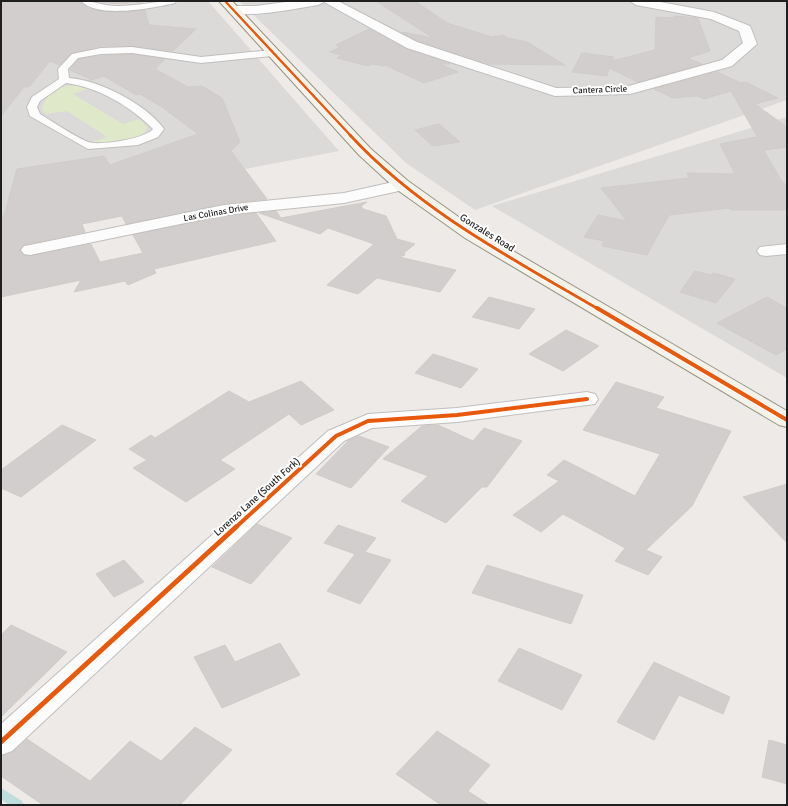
<svg xmlns="http://www.w3.org/2000/svg" width="788" height="806" font-family="Signika,sans-serif">
<style>
.residential{fill:#dcdad9}
.religious{fill:#dbdad9}
.grass{fill:#dfe8c9}
.lines{fill:none;stroke-linecap:round;stroke-linejoin:round}
.stream{fill:#beddde;fill-rule:evenodd}
.building{fill:#d2cecd;stroke:#d0ccc9}
.lane-casing{stroke:#c0bfbe;stroke-width:2}
.street-casing{stroke:#c0bfbe;stroke-width:2}
.secondary-casing{stroke:#979481;stroke-width:2}
.lane{fill:#fcfcfc;fill-rule:evenodd}
.street{fill:#fcfcfc;fill-rule:evenodd}
.secondary{fill:#f3f2eb;fill-rule:evenodd}
.cycleway-far3-casing{stroke:#fff;stroke-width:4}
.cycleway-far2-casing{stroke:#fff;stroke-width:5}
.cycleway-far1-casing{stroke:#fff;stroke-width:6}
.cycleway-casing{stroke:#fff;stroke-width:8}
.cycleway-far3{stroke:#e8590c;stroke-width:2.5}
.cycleway-far2{stroke:#e8590c;stroke-width:3}
.cycleway-far1{stroke:#e8590c;stroke-width:4}
.cycleway{stroke:#e8590c;stroke-width:5}
.labels{text-anchor:middle;dominant-baseline:central;stroke-width:4;stroke-linejoin:round;paint-order:stroke}
.far-street-label{font-size:9px;fill:#1f1f1f;stroke:#fff}
.street-label{font-size:10px;fill:#1f1f1f;stroke:#fff}
</style>
<rect width="100%" height="100%" fill="#edeae8"/>
<g class="residential">
<polygon points="188,1 208,1 339,151 1,216 1,30"/>
<polygon points="239,1 787,1 787,100 475,210 406,163"/>
<polygon points="787,117 787,378 492,206"/>
</g>
<g class="religious">
<polygon points="88,89 139,119 124,124 73,94"/>
<polygon points="67,111 107,137 89,143 46,114"/>
</g>
<path class="grass" d="M76,85L88,89L73,94L123,124L139,119L148,127C143,143 103,142 89,143L107,137L67,111L46,114L42,110C46,91 58,86 76,85Z"/>
<g class="lines">
<polygon class="stream" points="1,788 22,801 24,805 9,805 1,799"/>
</g>
<g class="building">
<polygon points="1,1 80,1 88,8 100,11 126,12 145,10 149,25 196,29 173,51 132,46 101,46 72,53 59,65 50,61 29,87 24,87 1,116"/>
<polygon points="94,1 143,1 143,2 117,4"/>
<polygon points="376,1 415,1 447,23 492,37 504,35 508,38 527,42 565,65 489,64 418,41 402,32 433,38"/>
<polygon points="674,16 698,18 710,51 688,58 702,64 638,82 609,68 607,76 572,72 582,53 614,57 612,61 655,50 656,17 674,18"/>
<polygon points="369,29 407,49 450,64 440,64 458,72 424,83 385,65 383,66 373,64 368,66 337,58 342,55 330,52 340,47 336,45"/>
<polygon points="132,54 165,59 155,69 188,87 202,86 222,98 240,142 231,151 267,199 224,204 126,224 122,216 82,224 85,232 24,245 20,250 23,255 30,256 91,244 100,262 143,253 133,235 224,216 256,213 276,241 154,269 156,273 128,285 125,281 74,292 81,280 1,297 1,216 4,216 17,169 104,156 110,165 198,134 162,107 140,94 136,95 104,76 92,80 70,70 79,59 101,56"/>
<polygon points="717,72 741,83 746,82 778,98 755,104 787,127 787,147 765,150 731,91 704,99 697,96 673,98 654,89"/>
<polygon points="439,124 460,142 433,146 415,130"/>
<polygon points="756,137 781,180 787,186 787,210 731,210 730,208 669,215 647,255 602,246 604,241 584,237 598,215 627,221 601,188 689,178 687,173 735,174 720,144"/>
<polygon points="367,202 361,206 363,209 386,216 397,239 415,244 404,253 405,255 399,257 456,270 440,292 377,278 358,294 327,285 374,244 328,228 320,234 259,213 276,211 281,218"/>
<polygon points="695,271 711,275 713,273 735,279 716,303 680,292"/>
<polygon points="489,297 535,309 519,329 472,317"/>
<polygon points="767,297 787,308 787,349 776,355 717,323"/>
<polygon points="566,330 599,346 563,371 529,354"/>
<polygon points="433,354 446,358 478,369 461,388 415,373"/>
<polygon points="301,381 334,410 301,425 289,414 220,460 235,469 186,502 133,468 147,460 129,449 151,435 155,438 229,391 249,402"/>
<polygon points="616,382 664,397 656,408 731,431 692,506 646,550 662,557 648,575 615,561 625,548 563,514 541,532 513,515 559,481 547,475 564,460 635,496 660,454 583,430"/>
<polygon points="62,425 96,440 21,497 1,488 1,470"/>
<polygon points="438,425 473,441 484,428 522,441 487,487 482,487 446,523 401,501 428,476 383,459 422,426"/>
<polygon points="359,436 389,447 351,488 316,474 349,440"/>
<polygon points="787,484 787,543 743,497"/>
<polygon points="257,524 292,538 251,584 212,567"/>
<polygon points="338,525 376,538 365,552 391,560 360,604 327,591 355,554 324,543"/>
<polygon points="124,560 144,582 114,597 96,574"/>
<polygon points="487,565 583,595 571,624 472,593"/>
<polygon points="11,625 67,652 1,717 1,635"/>
<polygon points="280,643 300,675 222,708 194,657 225,645 235,662"/>
<polygon points="519,648 582,675 562,710 498,681"/>
<polygon points="654,662 730,697 723,714 679,695 654,740 617,722"/>
<polygon points="195,727 232,750 180,805 43,805 1,776 1,756 13,752 27,739 90,781 130,741 161,761"/>
<polygon points="437,731 490,765 468,791 489,805 441,805 396,774"/>
<polygon points="769,740 787,745 787,784 762,777"/>
</g>
<g class="lines">
<defs>
<g id="lane">
<path d="M81,1C93,1 105,6 117,6C137,6 156,1 176,1L175,3C153,8 98,19 81,1Z"/>
<path d="M132,47L201,57L272,50L277,53L272,56L201,63L132,53L101,54L78,58L68,69L69,78C99,80 146,104 164,129L158,137L138,145L88,149L30,116L27,107L32,97L59,79L58,69L72,54L101,48ZM66,83C98,87 130,106 153,129C145,139 99,146 88,142C72,135 55,123 40,114L37,107L40,101Z"/>
</g>
<g id="street">
<path d="M293,1H338L417,42L556,88L625,87L722,60L743,43L739,31L711,19L636,5L630,1H655L714,12L750,26L757,44L732,66L630,94L555,96L407,48L324,2L318,5C304,7 236,21 229,10L235,6H256Z"/>
<polygon points="402,180 408,181 410,185 408,189 344,203 224,215 30,255 24,254 21,250 24,246 30,245 224,205 344,193"/>
<polygon points="787,244 787,254 766,256 760,255 757,251 760,247"/>
<polygon points="587,392 595,394 598,399 595,404 457,422 372,428 344,441 12,751 1,755 1,724 328,431 368,414 457,408"/>
</g>
<polygon id="secondary" points="219,1 232,1 371,149 408,181 477,230 787,411 787,427 779,425 465,238 396,189 359,155"/>
</defs>
<use href="#lane" class="lane-casing"/>
<use href="#street" class="street-casing"/>
<use href="#secondary" class="secondary-casing"/>
<use href="#lane" class="lane"/>
<use href="#street" class="street"/>
<use href="#secondary" class="secondary"/>
<defs>
<polyline id="cycleway-far3" points="225,1 351,136"/>
<path id="cycleway-far2" d="M350,135C419,210 511,258 598,309"/>
<g id="cycleway-far1">
<polyline points="597,308 787,420"/>
<polyline points="235,528 336,436 368,421 457,415 587,399"/>
</g>
<polyline id="cycleway" points="1,742 236,527"/>
</defs>
<use href="#cycleway-far3" class="cycleway-far3-casing"/>
<use href="#cycleway-far2" class="cycleway-far2-casing"/>
<use href="#cycleway-far1" class="cycleway-far1-casing"/>
<use href="#cycleway" class="cycleway-casing"/>
<use href="#cycleway-far3" class="cycleway-far3"/>
<use href="#cycleway-far2" class="cycleway-far2"/>
<use href="#cycleway-far1" class="cycleway-far1"/>
<use href="#cycleway" class="cycleway"/>
</g>
<g class="labels">
<g class="far-street-label">
<text transform="translate(600 90) rotate(-2)">Cantera Circle</text>
<text transform="translate(216 213) rotate(-10)">Las Colinas Drive</text>
</g>
<g class="street-label">
<text transform="translate(487 233) rotate(32)">Gonzales Road</text>
<text transform="translate(257 497) rotate(-42)">Lorenzo Lane (South Fork)</text>
</g>
</g>
<rect width="788" height="806" fill="none" stroke="#1f1f1f" stroke-width="4"/>
</svg>
